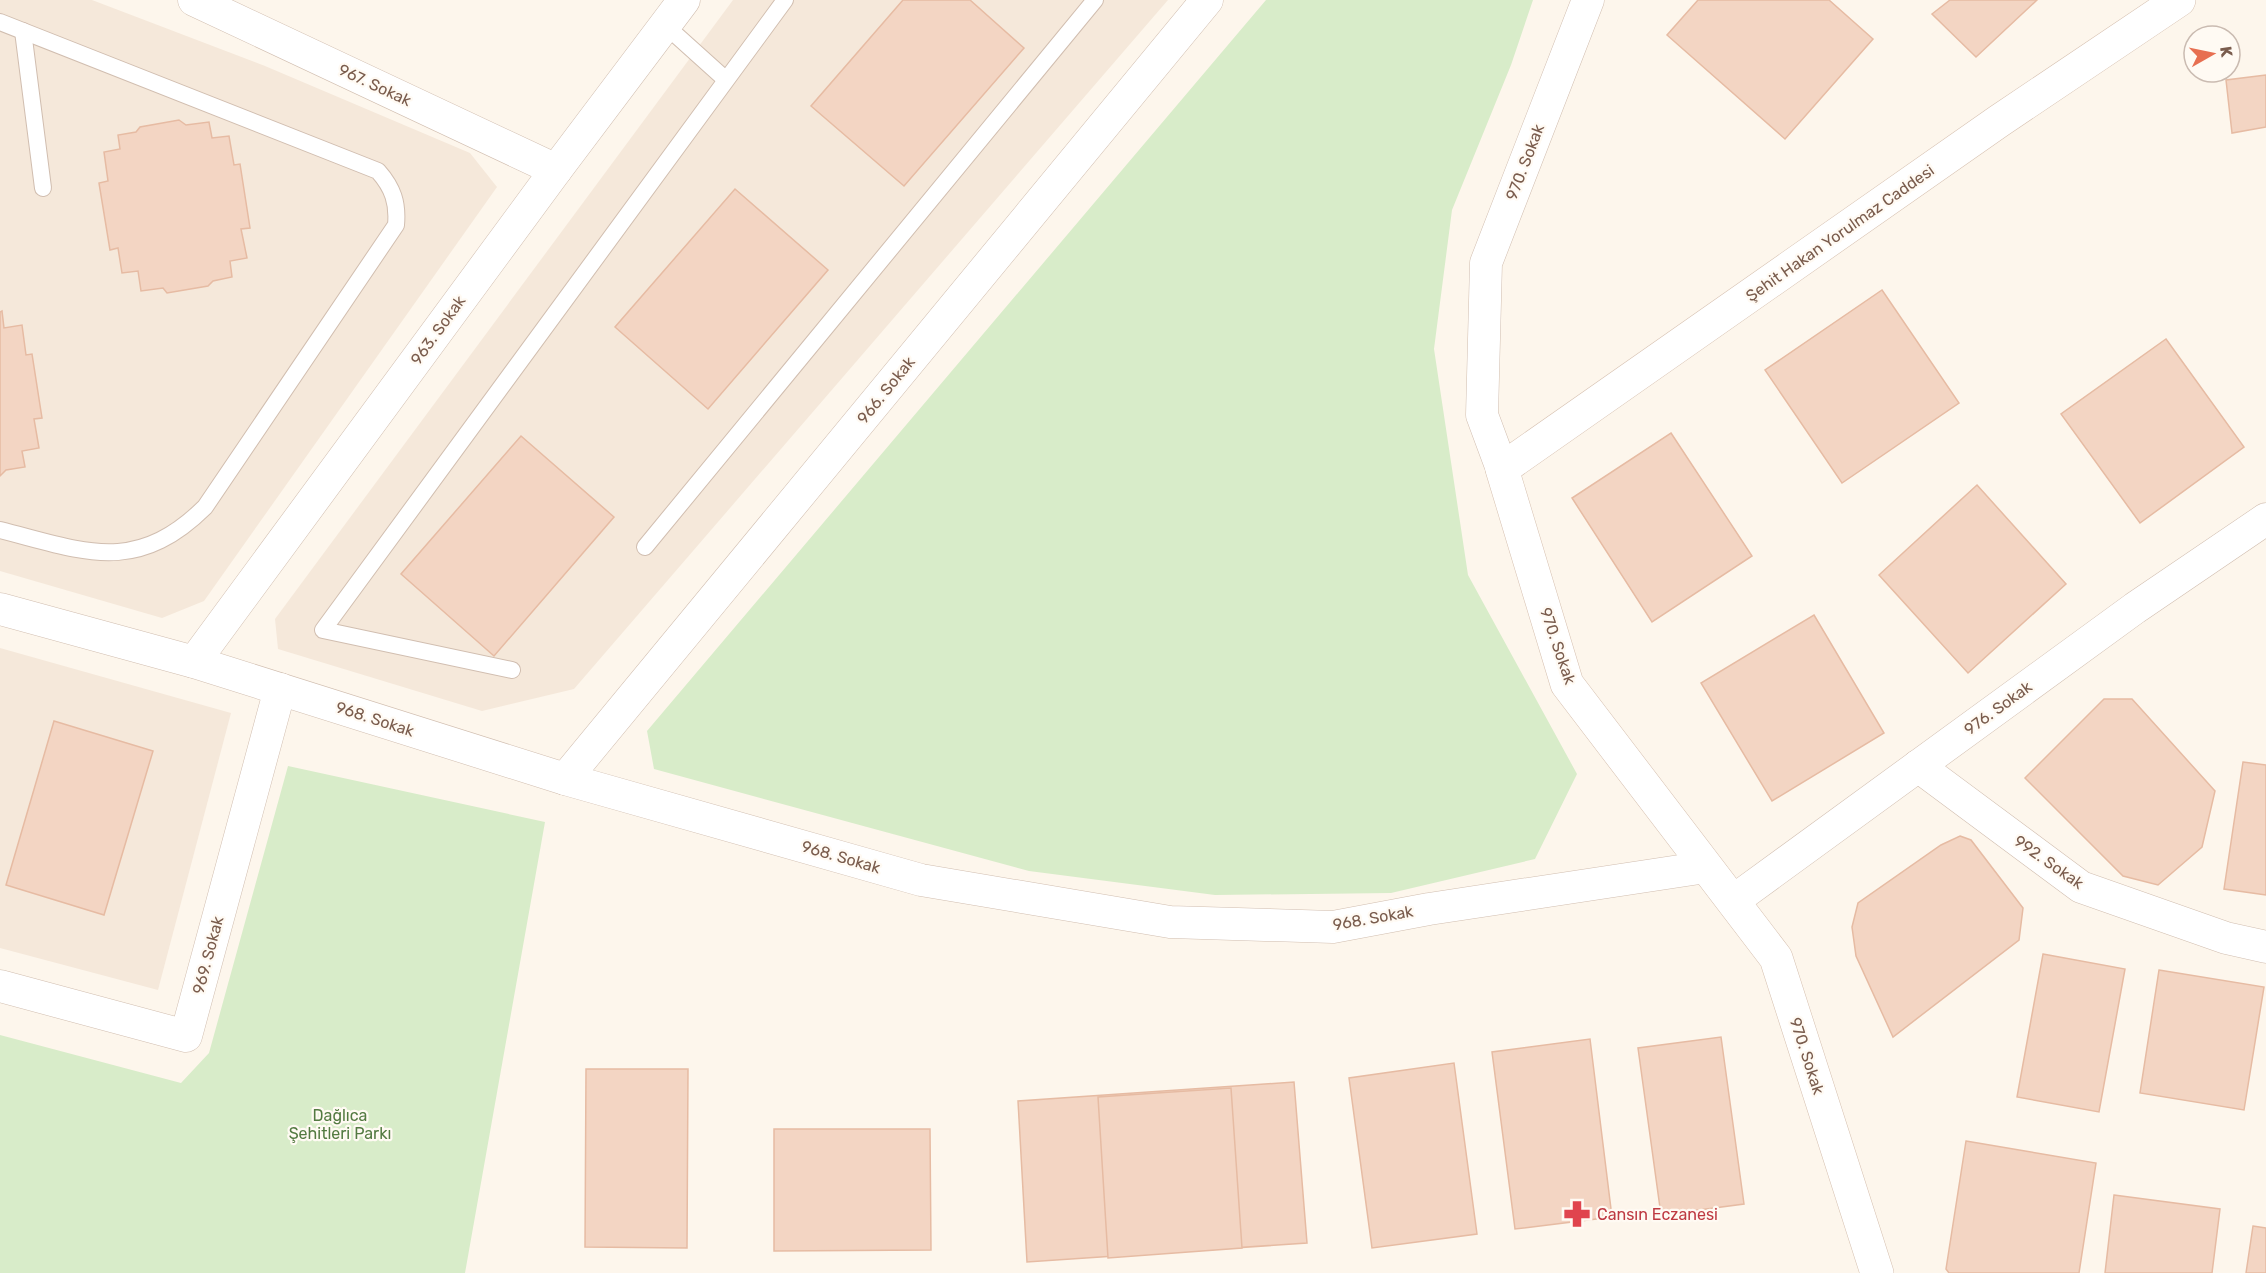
<svg xmlns="http://www.w3.org/2000/svg" width="2266" height="1273" font-family="Rubik,sans-serif">
<style>
.residential{fill:#f5e8da}
.green{fill:#d8ecc9}
.building{fill:#f3d5c3;stroke:#e6bba3;stroke-width:1.5}
.lines{fill:none;stroke-linecap:round;stroke-linejoin:round}
.lane-casing{stroke:#d1beb0;stroke-width:18}
.street-casing{stroke:#d1beb0;stroke-width:33}
.secondary-casing{stroke:#d6c0b0;stroke-width:34}
.lane{stroke:#fff;stroke-width:16}
.street{stroke:#fff;stroke-width:32}
.secondary{stroke:#fff;stroke-width:33}
.labels{text-anchor:middle;dominant-baseline:central;stroke-width:4.5;stroke-linejoin:round;paint-order:stroke}
.street-label{font-size:16px;fill:#7a5c4d;stroke:#fffaf3}
.park-label{font-size:16px;fill:#537a41;stroke:#fffaf3}
.health-label{font-size:16px;fill:#be3a42;stroke:#fffaf3;text-anchor:start}
</style>
<rect width="100%" height="100%" fill="#fdf6ec"/>
<g class="residential">
<polygon points="0,0 92,0 265,66 470,153 497,187 204,601 162,618 0,571"/>
<polygon points="733,0 1168,0 574,689 482,711 278,649 275,619"/>
<polygon points="0,648 231,713 158,990 0,948"/>
</g>
<g class="green">
<polygon points="1266,0 1533,0 1511,65 1452,210 1434,349 1468,575 1577,774 1535,859 1391,893 1215,895 1029,871 654,769 647,731"/>
<polygon points="288,766 545,822 465,1273 0,1273 0,1035 181,1083 209,1053"/>
</g>
<g class="building">
<polygon points="903,0 970,0 1024,48 904,186 811,106"/>
<polygon points="1698,0 1829,0 1873,39 1785,139 1667,35"/>
<polygon points="1950,0 2037,0 1976,57 1932,14"/>
<polygon points="2266,75 2266,127 2232,133 2226,80"/>
<polygon points="179,120 186,125 209,122 212,138 229,136 234,165 240,164 250,228 241,229 247,258 230,261 232,277 213,281 208,286 167,293 163,288 141,291 138,271 122,273 118,248 110,250 99,183 108,181 104,152 120,149 118,135 136,132 140,127"/>
<polygon points="735,189 828,270 708,409 615,327"/>
<polygon points="1882,290 1959,403 1842,483 1765,370"/>
<polygon points="2,311 4,328 22,325 26,355 32,354 42,418 34,419 39,448 22,451 25,467 6,470 0,476 0,312"/>
<polygon points="2166,339 2244,447 2140,523 2061,414"/>
<polygon points="1671,433 1752,556 1652,622 1572,498"/>
<polygon points="521,436 614,517 494,656 401,574"/>
<polygon points="1977,485 2066,584 1968,673 1879,575"/>
<polygon points="1814,615 1884,733 1772,801 1701,683"/>
<polygon points="2104,699 2132,699 2215,791 2202,847 2158,885 2123,876 2025,778"/>
<polygon points="54,721 153,751 104,915 6,885"/>
<polygon points="2243,762 2266,765 2266,895 2224,889"/>
<polygon points="1960,836 1971,840 2023,908 2019,940 1893,1037 1856,956 1852,927 1858,903 1941,845"/>
<polygon points="2043,954 2125,969 2099,1112 2017,1097"/>
<polygon points="2159,970 2264,987 2244,1110 2140,1093"/>
<polygon points="1721,1037 1744,1204 1661,1215 1638,1048"/>
<polygon points="1590,1039 1612,1217 1515,1229 1492,1052"/>
<polygon points="1454,1063 1477,1234 1372,1248 1349,1078"/>
<polygon points="586,1069 688,1069 687,1248 585,1247"/>
<polygon points="1294,1082 1307,1243 1027,1262 1018,1101"/>
<polygon points="1231,1088 1242,1248 1108,1258 1098,1097"/>
<polygon points="774,1129 930,1129 931,1250 774,1251"/>
<polygon points="1966,1141 2096,1163 2079,1273 1949,1273 1946,1269"/>
<polygon points="2114,1195 2220,1209 2212,1273 2105,1273"/>
<polygon points="2253,1226 2266,1228 2266,1273 2246,1273"/>
</g>
<g class="lines">
<defs>
<g id="lane">
<path d="M0,22L378,171C393,188 398,203 396,225L205,507C135,576 83,551 0,530"/>
<polyline points="665,25 725,79"/>
<polyline points="23,31 43,188"/>
<polyline points="645,547 1095,0"/>
<polyline points="512,670 323,630 785,0"/>
</g>
<g id="street">
<polyline points="194,0 556,170"/>
<polyline points="1502,469 1482,415 1486,263 1588,0"/>
<polyline points="0,609 194,662 565,779 921,880 1170,922 1333,927 1429,909 1706,867"/>
<polyline points="194,662 556,170 684,0"/>
<polyline points="1918,766 2081,887 2226,938 2266,947"/>
<polyline points="565,779 1207,0"/>
<polyline points="1733,901 2135,608 2266,519"/>
<polyline points="0,986 186,1036 280,689"/>
</g>
<polyline id="secondary" points="1877,1273 1776,958 1567,684 1502,469 1999,121 2179,0"/>
</defs>
<use href="#lane" class="lane-casing"/>
<use href="#street" class="street-casing"/>
<use href="#secondary" class="secondary-casing"/>
<use href="#lane" class="lane"/>
<use href="#street" class="street"/>
<use href="#secondary" class="secondary"/>
</g>
<defs>
<symbol id="pharmacy-bare" viewBox="-9 -9 18 18"><path d="M-2-6h4v4h4v4h-4v4h-4v-4h-4v-4h4Z" fill="#e0444e" stroke="#fffaf3" stroke-width="2.5" paint-order="stroke"/></symbol>
</defs>
<g fill-rule="evenodd">
<use href="#pharmacy-bare" x="1558" y="1195" width="38" height="38"/>
</g>
<g class="labels">
<g class="street-label">
<text transform="translate(375 85) rotate(25)">967. Sokak</text>
<text transform="translate(1525 162) rotate(-69)">970. Sokak</text>
<text transform="translate(1840 233) rotate(-35)">Şehit Hakan Yorulmaz Caddesi</text>
<text transform="translate(438 330) rotate(-54)">963. Sokak</text>
<text transform="translate(886 390) rotate(-51)">966. Sokak</text>
<text transform="translate(1558 646) rotate(71)">970. Sokak</text>
<text transform="translate(1998 708) rotate(-36)">976. Sokak</text>
<text transform="translate(375 719) rotate(18)">968. Sokak</text>
<text transform="translate(841 857) rotate(16)">968. Sokak</text>
<text transform="translate(2049 862) rotate(35)">992. Sokak</text>
<text transform="translate(1373 918) rotate(-10)">968. Sokak</text>
<text transform="translate(208 955) rotate(-75)">969. Sokak</text>
<text transform="translate(1807 1056) rotate(72)">970. Sokak</text>
</g>
<g class="park-label">
<text x="340" y="1115">Dağlıca<tspan x="340" dy="18">Şehitleri Parkı</tspan></text>
</g>
<g class="health-label">
<text x="1597" y="1214">Cansın Eczanesi</text>
</g>
</g>
<g transform="translate(2212 54) rotate(81)"><circle r="28" fill="#fffaf3" stroke="#cabbb1" stroke-width="1.5"/>
<path d="M0-4.5L10 22L0 15L-10 22Z" fill="#e76f51"/>
<text y="-9" font-size="16" font-weight="bold" text-anchor="middle" fill="#7a5c4d">K</text>
</g>
</svg>
